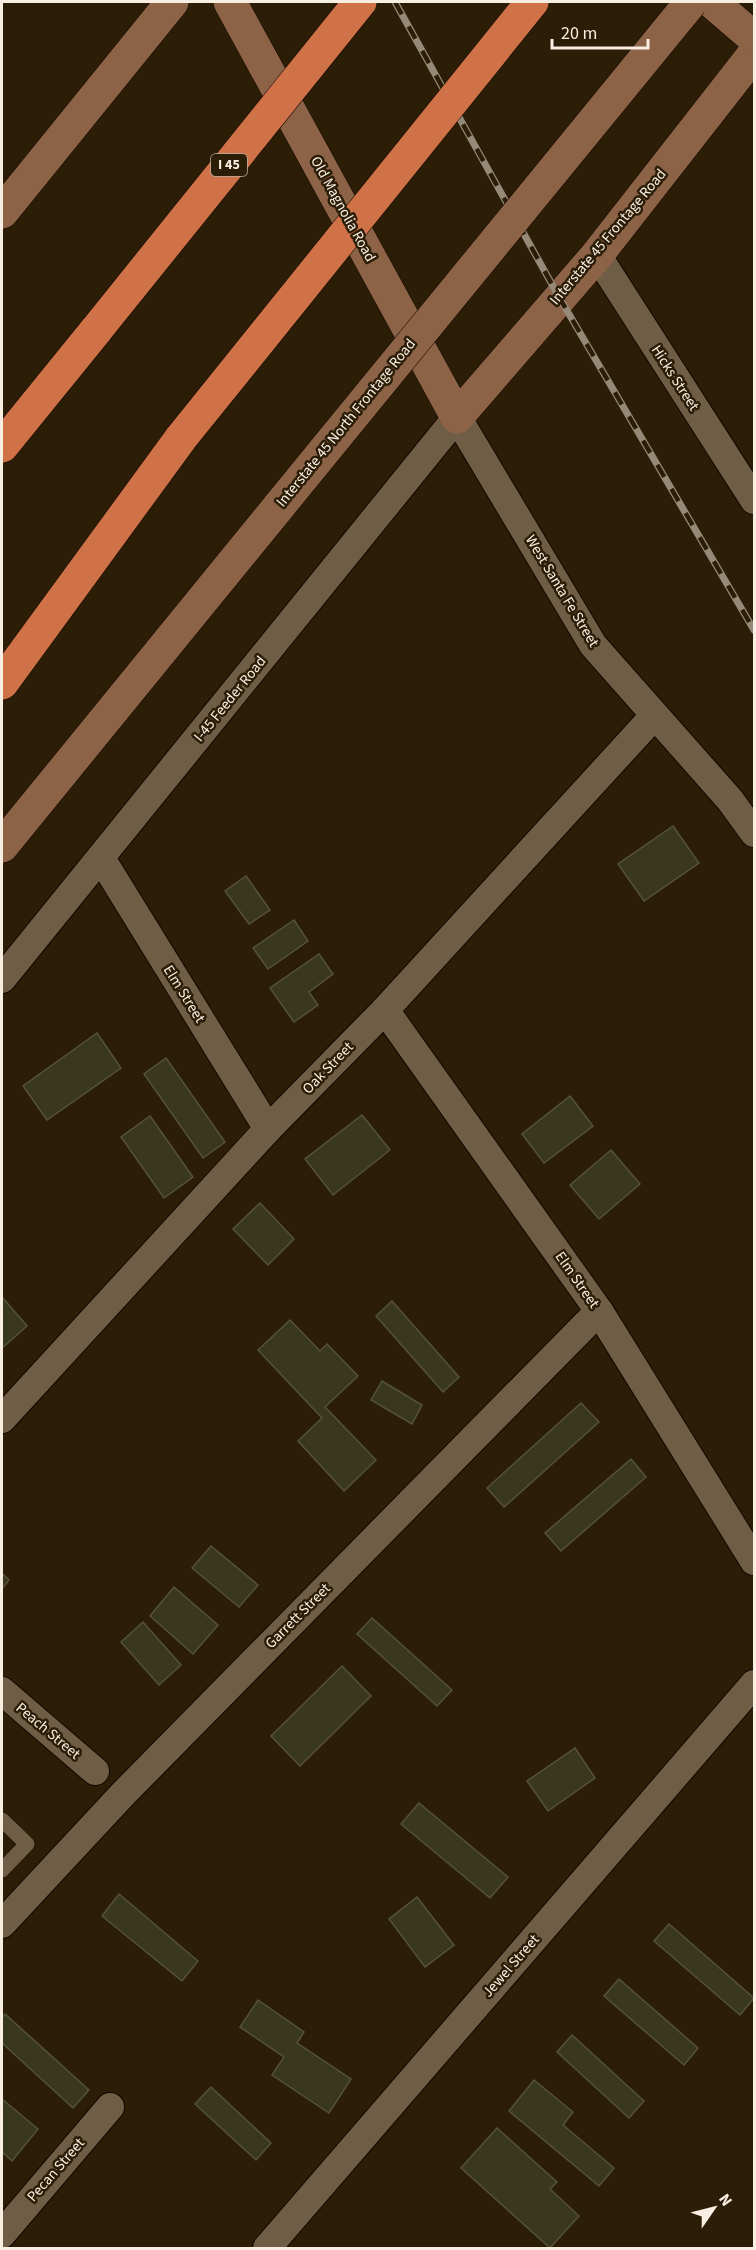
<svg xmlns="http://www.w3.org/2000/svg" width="756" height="2250" font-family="'Source Sans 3',sans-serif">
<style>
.building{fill:#39381e;stroke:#545338;stroke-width:1.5}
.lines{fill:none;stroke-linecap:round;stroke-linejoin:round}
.lane-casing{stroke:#140700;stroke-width:16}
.street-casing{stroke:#140700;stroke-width:30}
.secondary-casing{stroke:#140700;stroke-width:34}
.highway-casing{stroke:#140700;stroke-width:34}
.lane{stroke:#6f5d46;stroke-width:15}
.street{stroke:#6f5d46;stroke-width:28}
.secondary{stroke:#8c6347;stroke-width:33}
.highway{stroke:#cf7248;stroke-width:33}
.rail-casing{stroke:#958977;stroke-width:7}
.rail{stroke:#2c1d07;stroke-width:4.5;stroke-dasharray:14;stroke-linecap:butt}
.secondary-bridge-casing{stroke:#140700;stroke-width:34;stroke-linecap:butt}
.highway-bridge-casing{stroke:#140700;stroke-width:34;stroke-linecap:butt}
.secondary-bridge{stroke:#8c6347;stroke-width:33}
.highway-bridge{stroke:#cf7248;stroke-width:33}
.labels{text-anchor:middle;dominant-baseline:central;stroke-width:5;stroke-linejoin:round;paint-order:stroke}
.shield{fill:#2c1d07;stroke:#bbafa0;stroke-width:1.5}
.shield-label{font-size:14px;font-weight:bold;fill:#f8eee1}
.street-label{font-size:15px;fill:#f8eee1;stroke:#2c1d07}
</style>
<rect width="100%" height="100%" fill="#2c1d07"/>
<g class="building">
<polygon points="673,826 699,863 644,901 618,864"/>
<polygon points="246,876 270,910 249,924 225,891"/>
<polygon points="294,920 308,941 268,969 253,948"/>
<polygon points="319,954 333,974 309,992 318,1005 294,1022 270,988"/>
<polygon points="97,1033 121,1068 47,1120 23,1086"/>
<polygon points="166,1058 225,1142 203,1158 144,1074"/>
<polygon points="570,1096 593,1126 544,1163 522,1134"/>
<polygon points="362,1115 390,1150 333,1195 305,1159"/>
<polygon points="150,1116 193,1177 164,1198 121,1137"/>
<polygon points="611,1150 640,1184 599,1219 570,1185"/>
<polygon points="260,1203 294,1239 268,1265 233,1229"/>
<polygon points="2,1297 27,1326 2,1348"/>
<polygon points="392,1301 459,1377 443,1392 376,1316"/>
<polygon points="290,1320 320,1351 327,1344 358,1376 325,1407 376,1460 344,1491 298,1441 322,1418 258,1350"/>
<polygon points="382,1381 422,1405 412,1424 371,1400"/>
<polygon points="581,1403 599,1422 504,1507 487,1488"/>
<polygon points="631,1459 646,1477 561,1551 545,1533"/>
<polygon points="211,1546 258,1585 239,1607 192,1568"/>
<polygon points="2,1573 9,1580 2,1589"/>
<polygon points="174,1587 218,1625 193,1654 150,1616"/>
<polygon points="372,1618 452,1690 437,1706 357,1634"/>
<polygon points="143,1622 181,1665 159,1685 121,1642"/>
<polygon points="342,1666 371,1696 300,1766 271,1736"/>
<polygon points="575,1748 595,1778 548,1811 527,1781"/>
<polygon points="419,1803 508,1877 490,1898 401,1824"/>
<polygon points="119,1894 198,1961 182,1981 102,1916"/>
<polygon points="417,1897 454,1945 425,1967 389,1919"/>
<polygon points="669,1924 754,1998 740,2015 654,1941"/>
<polygon points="619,1979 698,2048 684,2065 604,1996"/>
<polygon points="258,2000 304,2032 297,2043 351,2079 329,2113 272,2075 284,2057 240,2027"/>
<polygon points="5,2014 89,2090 73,2108 2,2043 2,2018"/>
<polygon points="572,2035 644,2101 629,2118 557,2052"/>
<polygon points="534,2080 573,2112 563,2125 614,2168 599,2186 509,2111"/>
<polygon points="211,2087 271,2143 256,2160 195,2104"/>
<polygon points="2,2099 38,2129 12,2161 2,2152"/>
<polygon points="497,2128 557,2182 550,2189 579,2216 550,2248 461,2168"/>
</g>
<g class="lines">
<defs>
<polyline id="lane" points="2,1820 27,1844 2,1870"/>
<g id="street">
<polyline points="597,255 754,500"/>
<polyline points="101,858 268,1129"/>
<polyline points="2,979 457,417 593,645 730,800 754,833"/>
<polyline points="385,1010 599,1311 754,1561"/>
<polyline points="2,1419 268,1129 385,1010 654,716"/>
<polyline points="2,1691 95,1771"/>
<polyline points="2,1924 123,1794 599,1311"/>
<polyline points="2,2234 110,2107"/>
<polyline points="267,2248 754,1684"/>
</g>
<g id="secondary">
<polyline points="230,2 457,417 597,255 754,54"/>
<polyline points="712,2 754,38"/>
<polyline points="2,212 172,2"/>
<polyline points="2,846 280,505"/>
</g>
<g id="highway">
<polyline points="2,446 97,329"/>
<polyline points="2,683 181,438"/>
</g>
</defs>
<use href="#lane" class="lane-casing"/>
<use href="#street" class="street-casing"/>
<use href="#secondary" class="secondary-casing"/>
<use href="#highway" class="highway-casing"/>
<use href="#lane" class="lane"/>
<use href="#street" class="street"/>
<use href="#secondary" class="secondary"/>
<use href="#highway" class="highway"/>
<defs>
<polyline id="rail" points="395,2 559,297 754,630"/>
</defs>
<use href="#rail" class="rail-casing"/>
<use href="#rail" class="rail"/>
<defs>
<polyline id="secondary-bridge" points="280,505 691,2"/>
<g id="highway-bridge">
<polyline points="97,329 360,2"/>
<polyline points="181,438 532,2"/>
</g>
</defs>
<use href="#secondary-bridge" class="secondary-bridge-casing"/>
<use href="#highway-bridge" class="highway-bridge-casing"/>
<use href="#secondary-bridge" class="secondary-bridge"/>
<use href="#highway-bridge" class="highway-bridge"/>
</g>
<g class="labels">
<rect class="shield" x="211" y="154" width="36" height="22" rx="4.5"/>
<g class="shield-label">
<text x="229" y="165">I 45</text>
</g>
<g class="street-label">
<text transform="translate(343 209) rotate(61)">Old Magnolia Road</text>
<text transform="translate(608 237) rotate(-50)">Interstate 45 Frontage Road</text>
<text transform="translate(675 378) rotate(57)">Hicks Street</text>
<text transform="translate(346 423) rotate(-51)">Interstate 45 North Frontage Road</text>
<text transform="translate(562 591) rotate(59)">West Santa Fe Street</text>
<text transform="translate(230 699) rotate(-51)">I-45 Feeder Road</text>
<text transform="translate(184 994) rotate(58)">Elm Street</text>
<text transform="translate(328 1068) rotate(-46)">Oak Street</text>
<text transform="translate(577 1280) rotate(55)">Elm Street</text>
<text transform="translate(298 1616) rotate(-45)">Garrett Street</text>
<text transform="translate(48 1731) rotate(40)">Peach Street</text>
<text transform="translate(511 1966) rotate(-49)">Jewel Street</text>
<text transform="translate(56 2170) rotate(-49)">Pecan Street</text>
</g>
</g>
<rect width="756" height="2250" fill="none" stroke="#f8eee1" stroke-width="6"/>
<g transform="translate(714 2208) rotate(55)" stroke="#2c1d07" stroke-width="4.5" paint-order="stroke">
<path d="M0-4.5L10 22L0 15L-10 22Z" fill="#f8eee1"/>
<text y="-9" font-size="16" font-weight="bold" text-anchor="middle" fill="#f8eee1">N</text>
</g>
<path d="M552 39v9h96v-9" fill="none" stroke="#f8eee1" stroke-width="3"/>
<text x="561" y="39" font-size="18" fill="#f8eee1" stroke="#2c1d07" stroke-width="4.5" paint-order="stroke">20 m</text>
</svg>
